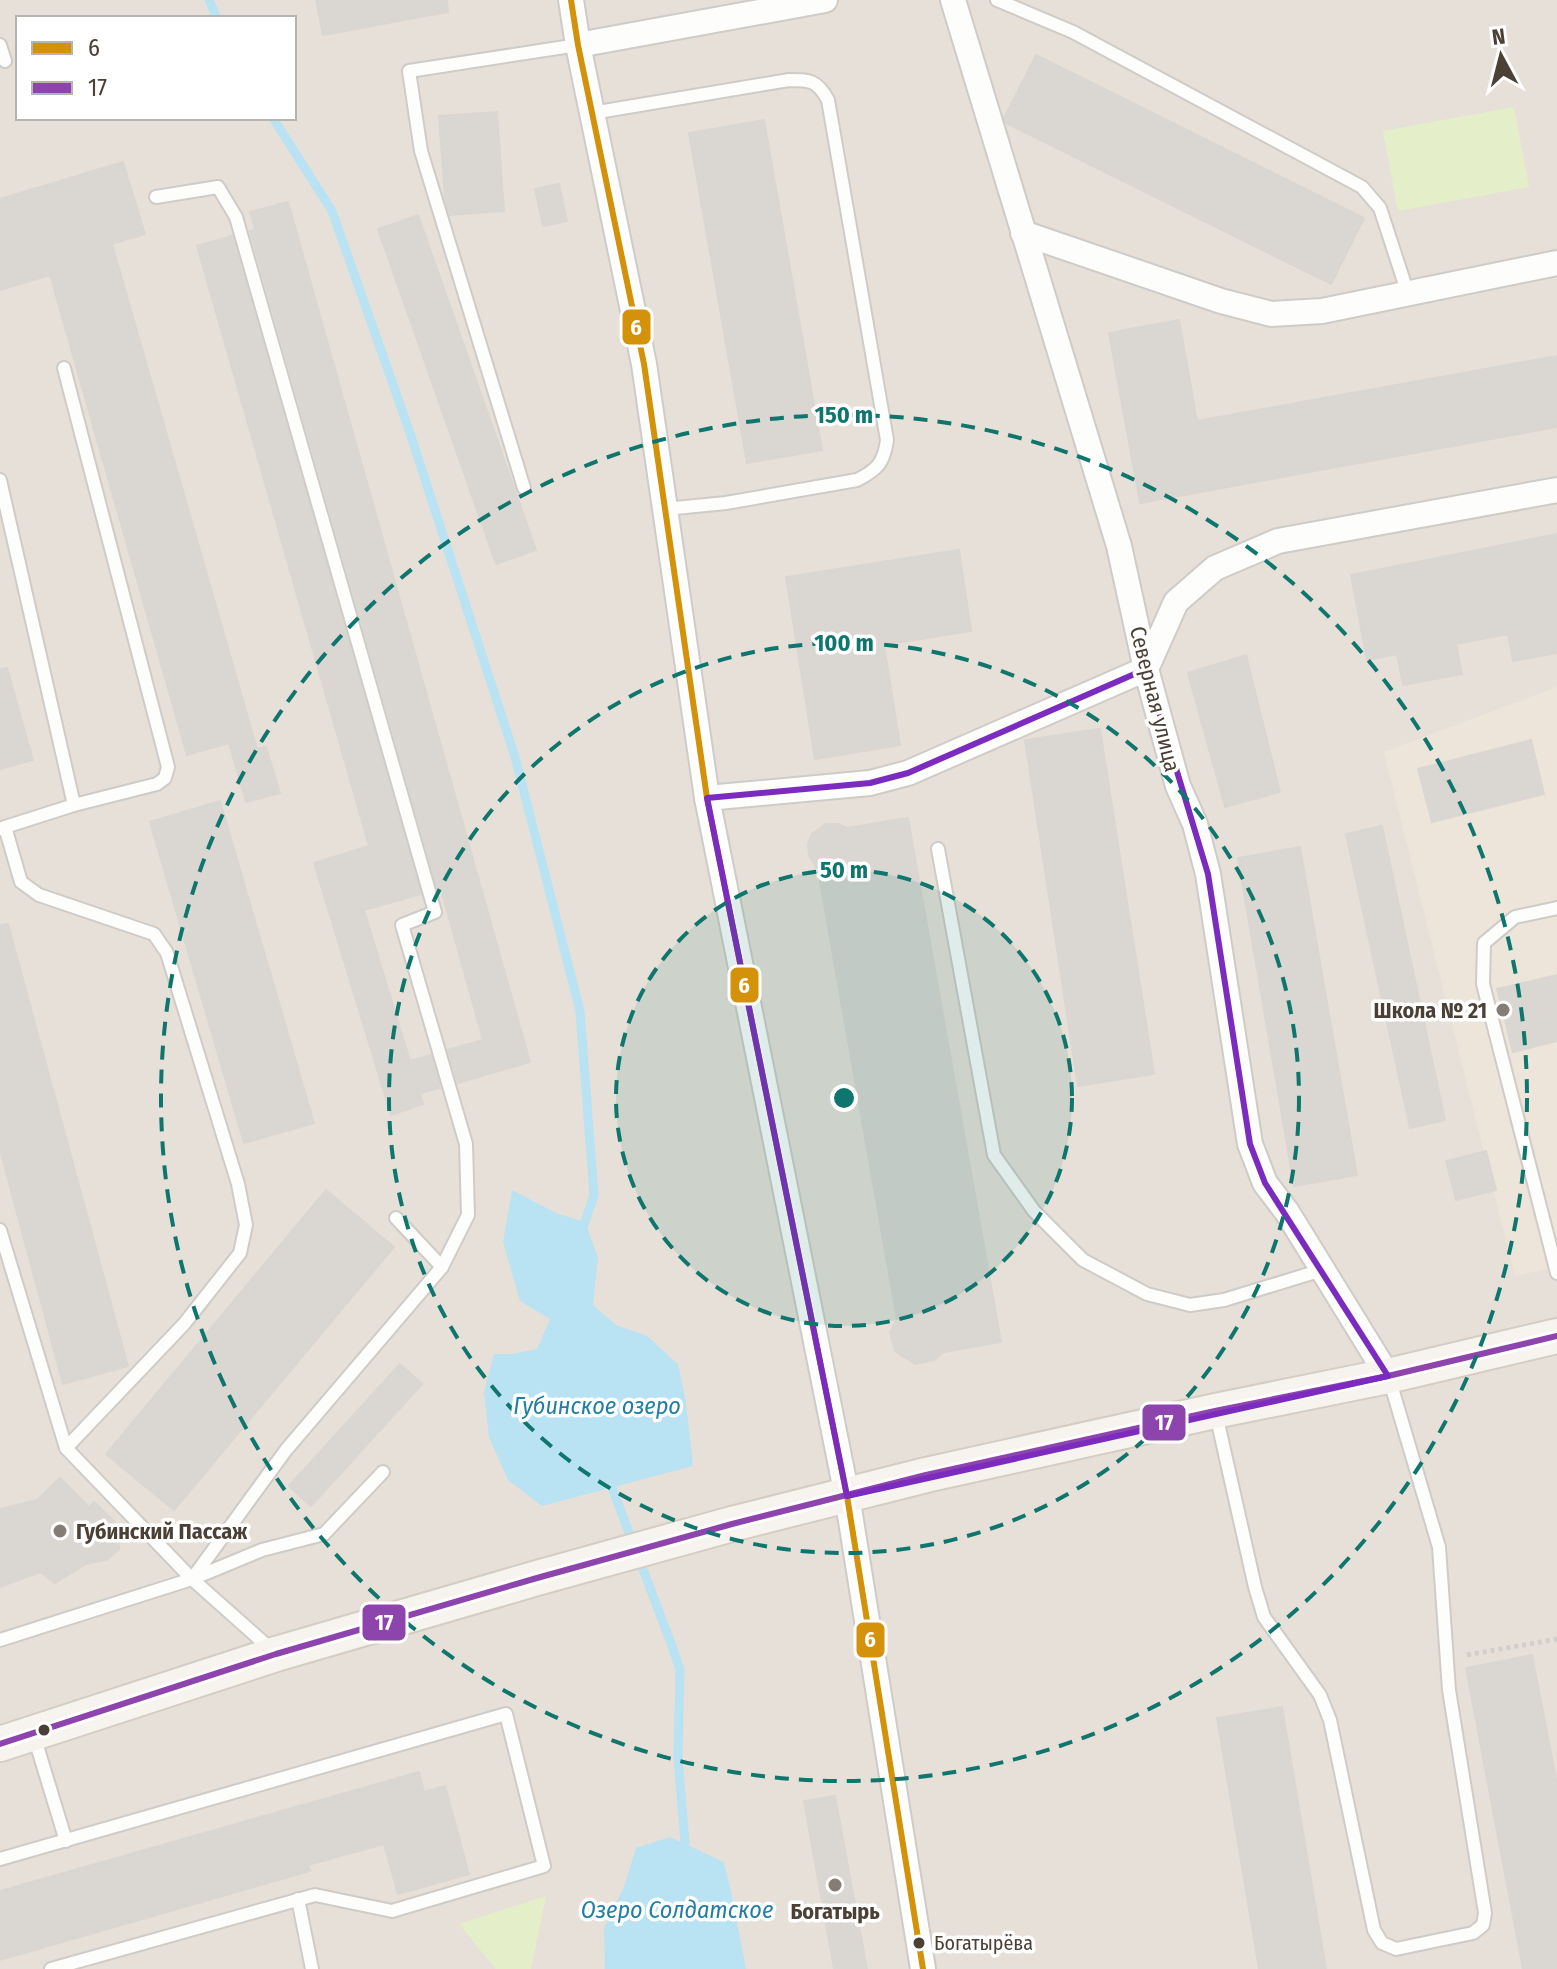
<svg xmlns="http://www.w3.org/2000/svg" width="1557" height="1969" font-family="'Fira Sans Condensed',sans-serif">
<style>
.residential{fill:#e7e0d8;fill-rule:evenodd}
.education{fill:#ede5da}
.green{fill:#e4eec9}
.water{fill:#b9e2f3}
.lines{fill:none;stroke-linecap:round;stroke-linejoin:round}
.stream{stroke:#b9e2f3;stroke-width:9}
.building{fill:#dad6d2;stroke:#dad6d1;stroke-width:2}
.lane-casing{stroke:#cfcbc7;stroke-width:16}
.street-casing{stroke:#cfcbc7;stroke-width:28}
.secondary-casing{stroke:#d4cdc3;stroke-width:38}
.path{stroke:#d2cfcb;stroke-width:5;stroke-dasharray:4 4;stroke-linecap:butt}
.lane{stroke:#fdfdfc;stroke-width:12}
.street{stroke:#fdfdfc;stroke-width:24}
.secondary{stroke:#f7f4ef;stroke-width:34}
.bus-1-casing{stroke:#fff;stroke-width:12}
.bus-2-casing{stroke:#fff;stroke-width:12}
.bus-1{stroke:#d4920b;stroke-width:6}
.bus-2{stroke:#8e44ad;stroke-width:6}
.marked{fill:none;stroke:#7b2cbf;stroke-width:6;stroke-linejoin:round}
.ring{fill:none;stroke:#0f766e;stroke-width:4;stroke-dasharray:14 10}
.poi-dot{fill:#857d75;stroke:#fff;stroke-width:3}
.bus-dot{fill:#4a4036;stroke:#fff;stroke-width:3}
.labels{text-anchor:middle;dominant-baseline:central;stroke-width:7;stroke-linejoin:round;paint-order:stroke}
.bus-label{font-size:20px;fill:#4a4036;stroke:#fff;text-anchor:start}
.street-label{font-size:22px;fill:#4a4036;stroke:#fff}
.poi-label{font-size:22px;font-weight:bold;fill:#4a4036;stroke:#fff;text-anchor:end}
.water-label{font-size:24px;font-style:italic;fill:#227ea5;stroke:#fff}
.centre{fill:#0f766e;stroke:#fff;stroke-width:4}
.ring-label{font-size:24px;text-anchor:middle;font-weight:bold;fill:#0f766e;stroke:#fff;stroke-width:7;stroke-linejoin:round;paint-order:stroke}
.line-badge{stroke:#fff;stroke-width:3}
.badge-label{font-size:22px;text-anchor:middle;font-weight:bold;fill:#fff}
</style>
<rect width="100%" height="100%" fill="#f2efeb"/>
<path class="residential" d="M0,0H1557V1969H0ZM18,18H294V118H18Z"/>
<polygon class="education" points="1557,687 1557,1267 1515,1276 1384,752"/>
<g class="green">
<polygon points="1514,107 1529,187 1398,211 1383,131"/>
<polygon points="546,1896 531,1969 496,1969 459,1924"/>
</g>
<g class="water">
<polygon points="512,1190 556,1213 585,1222 598,1258 593,1305 616,1325 647,1336 678,1364 686,1402 693,1466 542,1506 508,1480 489,1437 484,1392 494,1354 512,1354 537,1349 550,1319 520,1301 503,1242"/>
<polygon points="670,1837 724,1862 732,1896 746,1969 605,1969 604,1928 624,1887 636,1848"/>
</g>
<g class="lines">
<g class="stream">
<polyline points="209,0 217,18"/>
<polyline points="273,118 332,211 409,430 515,757 580,1011 594,1195 582,1231"/>
<polyline points="609,1480 672,1646 680,1670 678,1757 685,1844"/>
</g>
</g>
<g class="building">
<polygon points="316,0 447,0 448,12 323,35"/>
<polygon points="1036,55 1364,218 1331,284 1006,123 1004,118"/>
<polygon points="497,112 504,211 450,215 445,198 439,116"/>
<polygon points="764,120 822,450 747,463 689,133"/>
<polygon points="123,162 145,234 112,244 257,749 266,747 280,793 246,802 229,743 187,755 50,275 0,290 0,199"/>
<polygon points="559,184 567,221 543,226 535,189"/>
<polygon points="288,202 530,1062 458,1083 448,1050 483,1040 441,889 438,890 250,231 255,230 250,212"/>
<polygon points="418,215 536,550 496,564 378,229"/>
<polygon points="232,236 421,894 364,910 410,1061 431,1055 440,1088 420,1093 423,1104 391,1115 314,863 369,846 197,246"/>
<polygon points="1179,320 1197,421 1557,356 1557,427 1140,503 1109,333"/>
<polygon points="1557,534 1557,653 1513,661 1508,634 1456,644 1462,674 1403,685 1397,654 1367,660 1351,575"/>
<polygon points="959,550 971,631 884,645 900,745 815,759 786,577"/>
<polygon points="1246,655 1280,792 1225,807 1188,673"/>
<polygon points="7,668 33,760 0,769 0,669"/>
<polygon points="1100,729 1154,1074 1078,1086 1025,740"/>
<polygon points="1531,740 1544,794 1432,822 1418,769"/>
<polygon points="220,801 314,1123 244,1143 150,822"/>
<polygon points="908,818 1001,1342 944,1352 934,1360 915,1364 895,1351 890,1333 897,1319 818,870 809,855 808,844 812,834 826,824 838,824 847,828"/>
<polygon points="1382,826 1445,1120 1410,1128 1346,834"/>
<polygon points="1300,847 1357,1175 1294,1186 1238,858"/>
<polygon points="8,924 128,1366 63,1384 0,1150 0,925"/>
<polygon points="1557,975 1557,1041 1513,1052 1497,989"/>
<polygon points="1486,1151 1496,1190 1456,1200 1446,1161"/>
<polygon points="326,1190 394,1247 174,1510 106,1454"/>
<polygon points="400,1364 422,1384 311,1506 289,1486"/>
<polygon points="60,1478 89,1507 94,1502 115,1522 120,1536 119,1549 108,1559 86,1564 55,1583 40,1572 0,1587 0,1509 37,1500"/>
<polygon points="1532,1655 1557,1784 1557,1969 1523,1969 1466,1668"/>
<polygon points="1282,1707 1326,1969 1259,1969 1217,1718"/>
<polygon points="419,1772 424,1792 445,1786 469,1874 398,1894 384,1844 308,1865 310,1871 0,1960 0,1891"/>
<polygon points="835,1796 867,1969 834,1969 804,1801"/>
</g>
<g class="lines">
<defs>
<g id="lane">
<polyline points="997,0 1073,32 1362,187 1380,208 1408,294"/>
<polyline points="0,45 5,61"/>
<path d="M592,113L789,80C810,80 817,80 828,100L887,440C884,463 877,470 857,480L726,503L665,509"/>
<polyline points="156,197 218,187 236,217 435,912 402,925 466,1144 468,1215 442,1267"/>
<polyline points="0,480 74,805"/>
<polyline points="524,488 421,151 409,71 578,45"/>
<polyline points="5,827 74,805 157,784 165,778 168,767 64,368"/>
<polyline points="0,829 5,827 21,882 39,895 154,934 167,953 238,1184 246,1225 240,1253 184,1324 66,1448 192,1579 273,1651"/>
<polyline points="938,849 994,1155 1034,1211 1083,1260 1147,1294 1190,1305 1224,1300 1322,1270"/>
<polyline points="1557,908 1515,917 1484,943 1483,984 1557,1273"/>
<polyline points="0,1230 66,1448"/>
<polyline points="1216,1414 1255,1587 1264,1617 1320,1695 1330,1720 1374,1930 1382,1943 1396,1949 1473,1933 1483,1925 1485,1913 1449,1690 1439,1547 1389,1378"/>
<polyline points="383,1472 324,1534 262,1550 192,1579 286,1450 442,1267 396,1218"/>
<polyline points="0,1640 192,1579"/>
<polyline points="34,1736 66,1841"/>
<polyline points="0,1859 506,1714 544,1866 392,1911 315,1895 51,1969"/>
<polyline points="298,1899 312,1969"/>
</g>
<g id="street">
<polyline points="571,0 578,45 644,364 707,798 847,1496 923,1969"/>
<polyline points="953,0 1119,546 1146,669 1178,786 1195,824 1208,874 1250,1144 1265,1183 1287,1212 1388,1376"/>
<polyline points="578,45 825,0"/>
<polyline points="1023,233 1221,301 1271,314 1322,311 1557,263"/>
<polyline points="707,798 870,783 908,773 1146,669 1176,602 1215,568 1278,541 1557,490"/>
</g>
<polyline id="secondary" points="0,1744 276,1654 537,1578 732,1524 926,1475 1215,1411 1388,1376 1557,1336"/>
</defs>
<use href="#lane" class="lane-casing"/>
<use href="#street" class="street-casing"/>
<use href="#secondary" class="secondary-casing"/>
<polyline class="path" points="1467,1655 1557,1639"/>
<use href="#lane" class="lane"/>
<use href="#street" class="street"/>
<use href="#secondary" class="secondary"/>
<defs>
<polyline id="bus-1" points="571,0 578,45 644,364 707,798 847,1496 923,1969"/>
<polyline id="bus-2" points="0,1744 276,1654 537,1578 732,1524 926,1475 1215,1411 1388,1376 1557,1336"/>
</defs>
<use href="#bus-1" class="bus-1-casing"/>
<use href="#bus-2" class="bus-2-casing"/>
<use href="#bus-1" class="bus-1"/>
<use href="#bus-2" class="bus-2"/>
</g>
<path class="marked" d="M1146,669L1208,874L1250,1144L1265,1183L1388,1376L847,1496L707,798L870,783L908,773Z"/>
<circle cx="844" cy="1098" r="228" fill="#0f766e" fill-opacity=".12"/>
<g class="ring">
<circle cx="844" cy="1098" r="228"/>
<circle cx="844" cy="1098" r="455"/>
<circle cx="844" cy="1098" r="683"/>
</g>
<g class="poi-dot">
<circle cx="1503" cy="1010" r="8"/>
<circle cx="60" cy="1531" r="8"/>
<circle cx="835" cy="1885" r="8"/>
</g>
<g class="bus-dot">
<circle cx="44" cy="1730" r="7"/>
<circle cx="919" cy="1943" r="7"/>
</g>
<g class="labels">
<g class="bus-label">
<text x="934" y="1943">Богатырёва</text>
</g>
<g class="street-label">
<text transform="translate(1155 699) rotate(76)">Северная улица</text>
</g>
<g class="poi-label">
<text x="1487" y="1010">Школа № 21</text>
<text x="76" y="1531" text-anchor="start">Губинский Пассаж</text>
<text x="835" y="1911" text-anchor="middle">Богатырь</text>
</g>
<g class="water-label">
<text x="597" y="1406">Губинское озеро</text>
<text x="677" y="1910">Озеро Солдатское</text>
</g>
</g>
<circle cx="844" cy="1098" r="12" class="centre"/>
<g class="ring-label">
<text x="844" y="423">150 m</text>
<text x="844" y="651">100 m</text>
<text x="844" y="878">50 m</text>
</g>
<g class="line-badge">
<rect x="621" y="308" width="31" height="38" rx="8" fill="#d4920b"/>
<rect x="729" y="966" width="31" height="38" rx="8" fill="#d4920b"/>
<rect x="1141" y="1403" width="46" height="39" rx="8" fill="#8e44ad"/>
<rect x="361" y="1603" width="46" height="39" rx="8" fill="#8e44ad"/>
<rect x="855" y="1621" width="31" height="38" rx="8" fill="#d4920b"/>
</g>
<g class="badge-label">
<text x="636" y="335">6</text>
<text x="744" y="993">6</text>
<text x="1164" y="1430">17</text>
<text x="384" y="1630">17</text>
<text x="870" y="1647">6</text>
</g>
<rect x="16" y="16" width="280" height="104" fill="#ffffff" stroke="#b7b3af" stroke-width="2"/>
<rect x="32" y="42" width="40" height="12" fill="#d4920b" stroke="#b7b3af" stroke-width="2"/>
<text x="88" y="56" font-size="24" fill="#4a4036">6</text>
<rect x="32" y="82" width="40" height="12" fill="#8e44ad" stroke="#b7b3af" stroke-width="2"/>
<text x="88" y="96" font-size="24" fill="#4a4036">17</text>
<g transform="translate(1501 56) rotate(353)" stroke="#ffffff" stroke-width="6" paint-order="stroke">
<path d="M0-6L14 30L0 20L-14 30Z" fill="#4a4036"/>
<text y="-12" font-size="22" font-weight="bold" text-anchor="middle" fill="#4a4036">N</text>
</g>
</svg>
